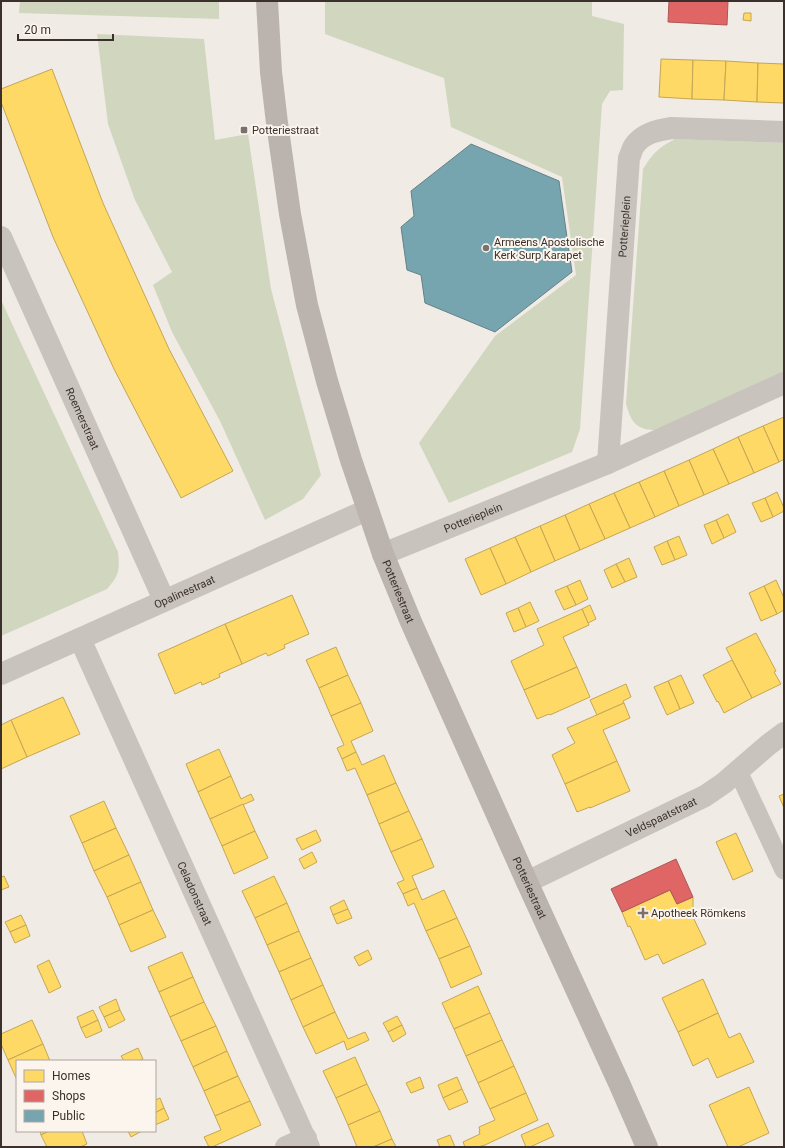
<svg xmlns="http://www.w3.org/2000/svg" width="785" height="1148" font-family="Roboto,sans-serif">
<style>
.green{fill:#d1d6bf}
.homes{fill:#ffd966;stroke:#c4a654}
.shops{fill:#e06666;stroke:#ae5654}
.public{fill:#76a5af;stroke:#648287}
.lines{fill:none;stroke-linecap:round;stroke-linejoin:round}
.lane{stroke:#c9c3be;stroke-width:19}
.street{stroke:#c9c3be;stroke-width:22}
.secondary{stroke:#bab3ae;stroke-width:22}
.poi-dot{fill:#7a716c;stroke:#fbf5ee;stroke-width:1.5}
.labels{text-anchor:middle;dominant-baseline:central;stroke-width:4;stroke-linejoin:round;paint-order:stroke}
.poi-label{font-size:11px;fill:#3b302b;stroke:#fbf5ee;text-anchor:start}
.street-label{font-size:11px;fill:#3b302b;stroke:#fbf5ee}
</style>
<rect width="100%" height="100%" fill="#f0ebe5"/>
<g class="green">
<polygon points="20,1 219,1 219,19 19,13"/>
<polygon points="325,1 592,1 592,16 624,24 623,90 610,91 602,104 580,429 572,452 449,503 419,443 495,336 576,275 562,177 451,127 444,78 325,34"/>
<polygon points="97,34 204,39 215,140 248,134 271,289 295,380 321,475 303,499 265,520 220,421 172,332 153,285 172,272 135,200 108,124"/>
<path d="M675,139L784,143V373L656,430C636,430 631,422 626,404L643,169C653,153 658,148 675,139Z"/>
<path d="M1,300L118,552C120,571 119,575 107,589L1,636Z"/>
</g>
<g class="homes">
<polygon points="744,13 751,13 751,21 743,20"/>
<polygon points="661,59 693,60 692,99 659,97"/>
<polygon points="693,60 726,61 724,100 692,99"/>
<polygon points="726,61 758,63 757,102 724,100"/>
<polygon points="758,63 784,64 784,103 757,102"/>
<polygon points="52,69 103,203 169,349 233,471 181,498 114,369 53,237 1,102 1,89"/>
<polygon points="784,417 784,459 779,462 763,426"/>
<polygon points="763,426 779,462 754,473 738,437"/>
<polygon points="738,437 754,473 729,484 713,449"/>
<polygon points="713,449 729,484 704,495 689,460"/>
<polygon points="689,460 704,495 679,506 664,471"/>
<polygon points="664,471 679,506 655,517 639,482"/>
<polygon points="639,482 655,517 630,528 614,493"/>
<polygon points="777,492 784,508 784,511 773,517 765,498"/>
<polygon points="614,493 630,528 605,539 589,504"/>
<polygon points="765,498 773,517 761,522 752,503"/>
<polygon points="589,504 605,539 580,550 565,515"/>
<polygon points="728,514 736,532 724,538 716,520"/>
<polygon points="565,515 580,550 555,561 540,526"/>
<polygon points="716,520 724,538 712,544 704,525"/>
<polygon points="540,526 555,561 531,572 515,537"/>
<polygon points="679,536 687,555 675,560 667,541"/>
<polygon points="515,537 531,572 506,584 490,548"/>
<polygon points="667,541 675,560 662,565 654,547"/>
<polygon points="490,548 506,584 481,595 465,559"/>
<polygon points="629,558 637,577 625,582 616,564"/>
<polygon points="616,564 625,582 612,588 604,570"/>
<polygon points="580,580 588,599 576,605 567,586"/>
<polygon points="776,580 784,598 784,610 777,614 764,586"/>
<polygon points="567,586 576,605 564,610 555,591"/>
<polygon points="764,586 777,614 761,621 749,593"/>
<polygon points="292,595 309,634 284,645 285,648 268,656 266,653 242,664 225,624"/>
<polygon points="530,602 539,621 526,627 518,608"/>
<polygon points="590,605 596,619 588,623 582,609"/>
<polygon points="518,608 526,627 514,632 506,613"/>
<polygon points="582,609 589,625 563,637 577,667 524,690 511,661 544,645 537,629"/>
<polygon points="225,624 242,664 219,674 220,677 202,685 201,682 175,694 158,654"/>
<polygon points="756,633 776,671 774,672 781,684 752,698 726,648"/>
<polygon points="336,647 348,675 319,688 306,660"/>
<polygon points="732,660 752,698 724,713 718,701 717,702 703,675"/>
<polygon points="577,667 590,697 550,715 549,714 537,719 524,690"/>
<polygon points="348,675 361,703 331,716 319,688"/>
<polygon points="681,675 694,703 680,709 668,681"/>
<polygon points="668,681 680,709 667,715 654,687"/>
<polygon points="626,684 631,697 623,701 624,703 597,715 590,700"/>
<polygon points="63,697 80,734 27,757 11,720"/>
<polygon points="361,703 373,731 351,741 356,752 342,759 337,748 344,745 331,716"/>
<polygon points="624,703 630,718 603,730 617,761 565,784 552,755 575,743 567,728"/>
<polygon points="11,720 27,757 1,769 1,725"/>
<polygon points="219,749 231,776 198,792 186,764"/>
<polygon points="356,752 362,765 384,755 396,783 367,795 355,768 347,771 342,759"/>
<polygon points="617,761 630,791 590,808 590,807 577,812 565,784"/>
<polygon points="231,776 241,799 251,794 254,800 210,819 198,792"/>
<polygon points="396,783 409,811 379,824 367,795"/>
<polygon points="784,794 784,808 779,796"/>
<polygon points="104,801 116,828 82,843 70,816"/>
<polygon points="243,804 255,831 222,846 210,819"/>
<polygon points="409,811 422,839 391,852 379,824"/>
<polygon points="116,828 129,855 94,871 82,843"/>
<polygon points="316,830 321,841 302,850 296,839"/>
<polygon points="255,831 268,858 234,874 222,846"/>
<polygon points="736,833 753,871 733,880 716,842"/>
<polygon points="422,839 434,867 412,876 417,888 403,894 397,883 404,880 391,852"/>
<polygon points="312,852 317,862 304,869 299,859"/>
<polygon points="129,855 141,882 107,897 94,871"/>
<polygon points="4,876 9,887 1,890 1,877"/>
<polygon points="274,876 287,903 255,918 242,891"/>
<polygon points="141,882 153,910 119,925 107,897"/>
<polygon points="417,888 422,900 444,890 457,918 426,931 414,903 408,906 403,894"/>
<polygon points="670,890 677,904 693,897 693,907 691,913 706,944 663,964 658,954 645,960 630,926 628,927 622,912"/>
<polygon points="344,900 348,909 333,915 330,907"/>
<polygon points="287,903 299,931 267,945 255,918"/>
<polygon points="348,909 352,918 337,924 333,915"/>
<polygon points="153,910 166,937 131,952 119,925"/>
<polygon points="21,915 26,925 10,932 5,922"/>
<polygon points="457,918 470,946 439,959 426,931"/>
<polygon points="26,925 30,936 15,943 10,932"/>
<polygon points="299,931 311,958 279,972 267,945"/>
<polygon points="470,946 482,974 451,988 439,959"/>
<polygon points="368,950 372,959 359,966 354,957"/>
<polygon points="182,952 193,977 159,992 148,967"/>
<polygon points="311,958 323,985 291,1000 279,972"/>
<polygon points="49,960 61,987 49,993 37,966"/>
<polygon points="193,977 204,1002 170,1017 159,992"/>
<polygon points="703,979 718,1013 678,1032 662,998"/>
<polygon points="323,985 335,1012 303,1027 291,1000"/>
<polygon points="478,986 490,1013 454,1029 442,1003"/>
<polygon points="116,999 120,1010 104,1017 99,1007"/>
<polygon points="204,1002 216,1026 181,1041 170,1017"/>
<polygon points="93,1010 98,1020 81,1028 77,1017"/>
<polygon points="120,1010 125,1020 109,1028 104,1017"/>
<polygon points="335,1012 348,1039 365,1032 369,1040 347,1050 344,1041 316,1054 303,1027"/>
<polygon points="490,1013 502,1040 466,1056 454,1029"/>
<polygon points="718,1013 729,1038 740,1033 754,1062 717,1078 708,1058 693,1066 678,1032"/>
<polygon points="397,1016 402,1025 388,1032 383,1023"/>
<polygon points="32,1020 43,1044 8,1060 1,1044 1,1034"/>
<polygon points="98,1020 102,1031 86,1038 81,1028"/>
<polygon points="402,1025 406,1034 393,1042 388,1032"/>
<polygon points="216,1026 227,1051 193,1067 181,1041"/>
<polygon points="502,1040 514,1066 478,1083 466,1056"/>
<polygon points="43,1044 50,1061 17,1061 17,1080 8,1060"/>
<polygon points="138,1048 143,1059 138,1061 124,1061 121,1056"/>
<polygon points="227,1051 238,1076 204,1091 193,1067"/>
<polygon points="355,1057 367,1084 336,1098 323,1071"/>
<polygon points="514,1066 526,1093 490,1109 478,1083"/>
<polygon points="238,1076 250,1101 215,1116 204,1091"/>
<polygon points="420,1077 424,1088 411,1093 406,1083"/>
<polygon points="457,1077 462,1089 443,1098 438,1085"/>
<polygon points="367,1084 380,1111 348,1125 336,1098"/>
<polygon points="749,1087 769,1133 738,1147 728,1147 709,1105"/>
<polygon points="462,1089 468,1102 449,1110 443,1098"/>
<polygon points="526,1093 538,1120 485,1145 478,1147 465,1147 463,1142 480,1134 479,1131 480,1131 479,1127 495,1120 490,1109"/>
<polygon points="160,1098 164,1108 155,1113 155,1100"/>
<polygon points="250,1101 261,1125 212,1147 209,1147 204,1137 221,1130 215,1116"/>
<polygon points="164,1108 169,1119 155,1125 155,1113"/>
<polygon points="380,1111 392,1139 373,1147 357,1147 348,1125"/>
<polygon points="548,1123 554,1136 530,1147 526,1147 521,1135"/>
<polygon points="40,1131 49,1131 41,1135"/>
<polygon points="49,1131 82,1131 87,1144 80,1147 47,1147 41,1135"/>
<polygon points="128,1131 142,1131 131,1137"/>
<polygon points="450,1135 455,1147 440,1147 437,1140"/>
<polygon points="392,1139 396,1147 373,1147"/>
</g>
<g class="shops">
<polygon points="669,1 728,1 727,25 668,22"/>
<polygon points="676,859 693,897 677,904 670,890 622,912 611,889"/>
</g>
<polygon class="public" points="471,144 559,181 572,272 495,332 425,303 421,275 407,270 401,227 414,216 411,191"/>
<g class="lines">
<polyline class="lane" points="738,771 784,870"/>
<g class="street">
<path id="s1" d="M1,237L164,600"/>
<path id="s2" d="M608,463L629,158C631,154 632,149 634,146C643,133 658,130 672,128L784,132"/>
<path id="s3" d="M383,554L608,463L784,383"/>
<path id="s4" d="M80,639L309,1147"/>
<path id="s5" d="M1,674L367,510"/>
<path id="s6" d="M527,882L705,796L724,783L768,745L784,733"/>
<polyline points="286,1147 306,1138"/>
</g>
<path class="secondary" id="s7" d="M267,1L271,72L277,123L290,214L307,305L327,381L351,460L383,554L411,622L527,882L619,1083L647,1147"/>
</g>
<g class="poi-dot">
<rect x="240" y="126" width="8" height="8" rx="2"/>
<circle cx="486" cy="248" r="4"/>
<path d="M641 907h4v4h4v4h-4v4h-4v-4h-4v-4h4z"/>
</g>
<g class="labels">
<g class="poi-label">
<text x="252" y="130">Potteriestraat</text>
<text x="494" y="242">Armeens Apostolische<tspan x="494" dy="13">Kerk Surp Karapet</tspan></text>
<text x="651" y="913">Apotheek Römkens</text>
</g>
<g class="street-label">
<text stroke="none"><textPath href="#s2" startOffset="237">Potterieplein</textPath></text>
<text stroke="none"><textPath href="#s1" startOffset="199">Roemerstraat</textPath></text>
<text stroke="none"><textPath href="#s3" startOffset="97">Potterieplein</textPath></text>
<text stroke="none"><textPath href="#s5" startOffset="201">Opalinestraat</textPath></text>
<text stroke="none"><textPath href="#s7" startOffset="608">Potteriestraat</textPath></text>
<text stroke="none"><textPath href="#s6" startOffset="149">Veldspaatstraat</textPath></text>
<text stroke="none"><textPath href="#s7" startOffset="932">Potteriestraat</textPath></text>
<text stroke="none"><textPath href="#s4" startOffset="279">Celadonstraat</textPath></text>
</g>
</g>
<rect width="785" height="1148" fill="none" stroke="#3b302b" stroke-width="4"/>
<rect x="16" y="1060" width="140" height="72" fill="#fbf5ee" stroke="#aea6a0"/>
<rect x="24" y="1070" width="20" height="12" fill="#ffd966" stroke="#aea6a0"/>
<text x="52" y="1080" font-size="12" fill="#3b302b">Homes</text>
<rect x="24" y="1090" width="20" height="12" fill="#e06666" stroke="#aea6a0"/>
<text x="52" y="1100" font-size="12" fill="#3b302b">Shops</text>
<rect x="24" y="1110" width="20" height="12" fill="#76a5af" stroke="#aea6a0"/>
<text x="52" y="1120" font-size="12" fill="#3b302b">Public</text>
<path d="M18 34v6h95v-6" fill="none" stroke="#3b302b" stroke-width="2"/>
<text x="24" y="34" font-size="12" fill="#3b302b" stroke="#fbf5ee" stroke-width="3" paint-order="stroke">20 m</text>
</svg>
